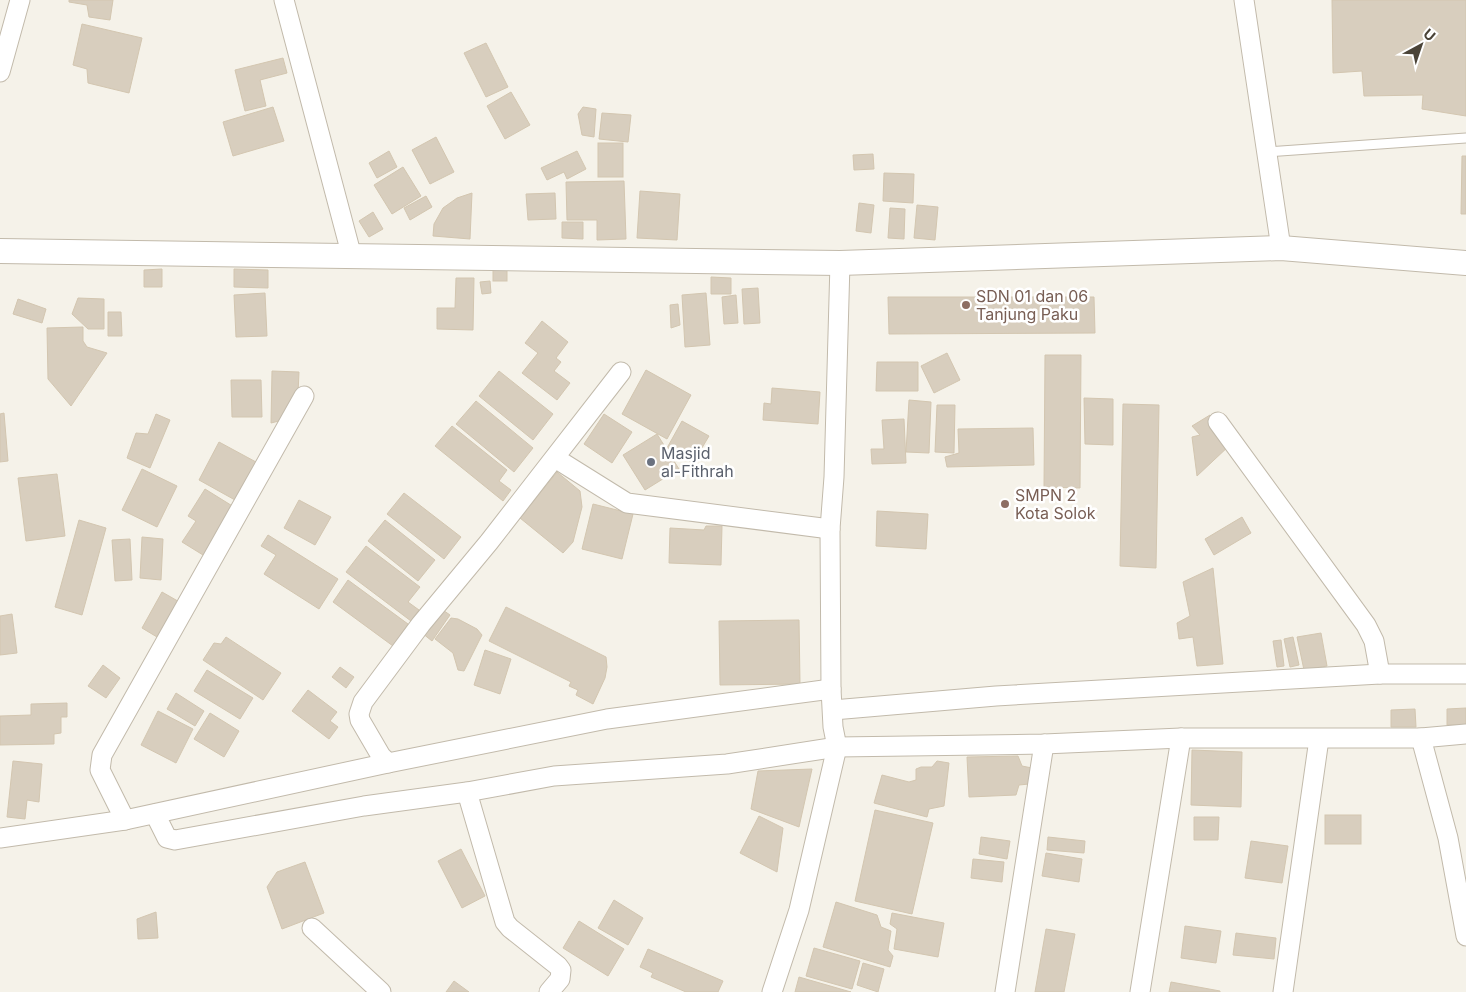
<svg xmlns="http://www.w3.org/2000/svg" width="1466" height="992" font-family="Inter,sans-serif">
<style>
.building{fill:#d8cebe;stroke:#d3c6b0}
.lines{fill:none;stroke-linecap:round;stroke-linejoin:round}
.service-casing{stroke:#c2baab;stroke-width:11}
.minor-casing{stroke:#c2baab;stroke-width:21}
.tertiary-casing{stroke:#c2baab;stroke-width:26}
.service{stroke:#fff;stroke-width:9}
.minor{stroke:#fff;stroke-width:19}
.tertiary{stroke:#fff;stroke-width:24}
.education-dot{fill:#8d6e63;stroke:#fff;stroke-width:2}
.worship-dot{fill:#6b7280;stroke:#fff;stroke-width:2}
.labels{text-anchor:middle;dominant-baseline:central;stroke-width:5;stroke-linejoin:round;paint-order:stroke}
.education-label{font-size:16px;fill:#785e54;stroke:#fff;text-anchor:start}
.worship-label{font-size:16px;fill:#5b616d;stroke:#fff;text-anchor:start}
</style>
<rect width="100%" height="100%" fill="#f5f2e9"/>
<g class="building">
<polygon points="69,0 113,0 110,20 89,17 87,5 69,2"/>
<polygon points="1332,0 1466,0 1466,116 1422,109 1423,95 1364,96 1362,71 1333,73"/>
<polygon points="82,24 142,38 129,93 88,83 87,69 73,65"/>
<polygon points="486,43 508,87 486,97 464,53"/>
<polygon points="283,58 287,73 260,80 266,106 245,111 235,70"/>
<polygon points="511,92 530,125 505,139 487,106"/>
<polygon points="273,107 284,141 233,156 223,122"/>
<polygon points="583,107 596,109 594,137 582,135 578,114"/>
<polygon points="602,113 631,115 628,142 599,139"/>
<polygon points="436,137 454,172 430,184 412,150"/>
<rect x="598" y="143" width="25" height="34"/>
<polygon points="389,151 397,167 377,178 369,163"/>
<polygon points="577,151 586,169 567,179 564,172 547,180 541,168"/>
<polygon points="873,154 874,169 854,170 853,155"/>
<polygon points="1462,156 1466,156 1466,214 1461,214"/>
<polygon points="403,167 421,196 392,214 374,185"/>
<polygon points="884,173 914,174 913,203 883,201"/>
<polygon points="624,181 626,239 597,240 597,220 567,220 566,182"/>
<polygon points="640,191 680,194 677,240 637,238"/>
<polygon points="472,193 470,239 433,236 434,224 443,208 457,198"/>
<polygon points="555,193 556,219 528,220 526,194"/>
<polygon points="426,196 432,207 410,220 404,208"/>
<polygon points="859,203 874,205 871,233 856,231"/>
<polygon points="917,205 938,207 935,240 914,238"/>
<polygon points="890,208 905,209 904,239 888,238"/>
<polygon points="373,212 383,229 369,237 359,221"/>
<polygon points="562,222 583,222 583,239 562,238"/>
<polygon points="162,269 162,287 144,287 144,270"/>
<polygon points="234,269 268,270 268,288 234,287"/>
<rect x="493" y="269" width="14" height="12"/>
<polygon points="711,277 731,278 731,294 711,294"/>
<polygon points="456,278 474,278 473,330 437,329 437,308 455,308"/>
<polygon points="490,281 491,293 482,294 480,282"/>
<polygon points="758,288 760,323 744,324 742,289"/>
<polygon points="265,293 267,336 236,337 234,295"/>
<polygon points="706,293 710,345 685,347 682,295"/>
<polygon points="736,295 738,323 724,324 722,297"/>
<polygon points="888,297 1094,297 1095,333 889,334"/>
<polygon points="78,298 104,299 104,329 88,329 72,314"/>
<polygon points="18,299 46,309 42,323 13,314"/>
<polygon points="678,304 680,325 671,328 670,305"/>
<polygon points="108,312 121,312 122,336 108,336"/>
<polygon points="542,321 568,342 556,358 561,362 554,371 570,383 557,400 522,373 538,353 525,343"/>
<polygon points="83,327 83,341 87,347 107,353 71,406 48,379 47,328"/>
<polygon points="947,353 960,380 934,393 921,366"/>
<polygon points="1045,355 1081,355 1080,488 1044,487"/>
<polygon points="877,362 918,362 918,391 876,391"/>
<polygon points="646,370 691,395 667,439 622,414"/>
<polygon points="272,371 299,372 298,394 283,420 271,423"/>
<polygon points="499,371 553,414 533,440 479,396"/>
<polygon points="231,380 261,380 262,417 232,417"/>
<polygon points="772,388 820,392 818,424 763,420 764,403 771,404"/>
<polygon points="1084,398 1113,399 1113,445 1085,444"/>
<polygon points="909,400 931,402 929,453 906,452"/>
<polygon points="476,401 533,448 514,472 456,424"/>
<polygon points="1123,404 1159,405 1156,568 1120,566"/>
<polygon points="937,405 955,405 954,453 935,452"/>
<polygon points="4,413 8,461 0,462 0,414"/>
<polygon points="156,414 170,420 150,468 127,458 136,433 148,434"/>
<polygon points="604,414 632,432 612,463 584,444"/>
<polygon points="1210,415 1230,445 1197,476 1192,437 1200,435 1192,426"/>
<polygon points="904,419 906,463 872,464 871,449 884,449 882,420"/>
<polygon points="682,421 709,436 693,463 667,448"/>
<polygon points="452,426 507,470 499,481 511,490 503,501 435,446"/>
<polygon points="1033,428 1034,465 947,467 945,457 959,453 958,429"/>
<polygon points="657,434 679,469 645,490 623,455"/>
<polygon points="219,442 256,462 235,500 199,480"/>
<polygon points="142,469 177,486 157,527 122,510"/>
<polygon points="557,472 580,491 582,507 573,542 563,553 520,518"/>
<polygon points="57,474 65,536 26,541 18,478"/>
<polygon points="205,489 234,507 203,555 182,542 196,521 188,516"/>
<polygon points="404,493 461,537 444,559 387,514"/>
<polygon points="299,500 331,517 315,545 284,528"/>
<polygon points="593,504 633,514 622,559 582,549"/>
<polygon points="877,511 928,514 926,549 876,546"/>
<polygon points="1242,517 1251,533 1214,555 1205,539"/>
<polygon points="79,520 106,528 82,615 55,607"/>
<polygon points="385,520 435,560 418,581 368,541"/>
<polygon points="706,526 722,526 721,565 669,563 670,528 704,530"/>
<polygon points="268,535 338,579 319,609 264,574 276,555 261,546"/>
<polygon points="142,537 163,539 161,580 140,578"/>
<polygon points="130,539 132,580 115,581 112,540"/>
<polygon points="366,546 420,587 408,602 419,610 411,621 346,572"/>
<polygon points="1213,568 1223,664 1197,666 1193,637 1179,639 1177,623 1190,616 1183,582"/>
<polygon points="348,580 408,624 393,646 333,602"/>
<polygon points="162,592 183,604 162,640 142,628"/>
<polygon points="506,607 606,657 607,667 605,678 593,704 576,695 578,690 569,686 571,682 489,641"/>
<polygon points="440,608 450,615 432,641 422,633"/>
<polygon points="12,614 17,653 0,655 0,616"/>
<polygon points="451,618 458,619 477,629 482,635 464,671 458,670 453,653 435,639"/>
<polygon points="799,620 800,684 720,685 719,621"/>
<polygon points="1321,633 1327,666 1304,670 1297,637"/>
<polygon points="226,637 281,673 263,700 203,660 214,643 221,644"/>
<polygon points="1293,637 1299,665 1290,667 1284,639"/>
<polygon points="1281,640 1284,666 1277,667 1273,641"/>
<polygon points="485,650 511,659 500,694 474,685"/>
<polygon points="103,665 120,678 106,698 88,686"/>
<polygon points="340,667 354,677 346,688 332,677"/>
<polygon points="207,670 253,698 240,719 194,691"/>
<polygon points="308,690 337,712 330,721 338,727 329,739 292,711"/>
<polygon points="176,693 204,711 195,726 167,709"/>
<polygon points="67,703 67,717 61,717 61,733 54,734 54,744 0,745 0,716 31,715 31,704"/>
<polygon points="1466,708 1466,725 1447,725 1447,709"/>
<polygon points="1415,709 1416,727 1391,727 1391,710"/>
<polygon points="158,711 193,729 176,763 141,745"/>
<polygon points="210,713 239,731 224,757 194,739"/>
<polygon points="1192,750 1242,752 1241,807 1191,805"/>
<polygon points="1018,756 1022,766 1032,768 1029,784 1019,785 1016,795 969,797 967,757"/>
<polygon points="13,761 42,764 39,802 27,800 25,819 7,817"/>
<polygon points="937,761 949,763 944,806 929,809 927,817 874,803 882,775 909,782 916,780 916,769 921,767 932,767"/>
<polygon points="812,769 799,827 751,809 758,771"/>
<polygon points="875,810 933,823 912,914 855,901"/>
<rect x="1325" y="815" width="36" height="29"/>
<polygon points="759,816 783,828 777,872 740,853"/>
<polygon points="1194,817 1219,817 1218,840 1194,840"/>
<polygon points="981,837 1010,841 1007,859 979,854"/>
<polygon points="1048,837 1085,841 1084,853 1047,850"/>
<polygon points="1251,841 1288,846 1282,883 1245,878"/>
<polygon points="461,849 485,896 462,908 438,861"/>
<polygon points="1046,853 1082,859 1079,882 1042,876"/>
<polygon points="973,859 1004,862 1002,882 971,878"/>
<polygon points="305,862 324,913 282,929 267,887 277,872"/>
<polygon points="614,900 643,918 628,945 598,928"/>
<polygon points="836,902 877,915 881,927 891,931 888,950 893,956 890,967 823,947"/>
<polygon points="156,912 158,938 138,939 137,919"/>
<polygon points="892,913 944,923 938,957 894,949 897,929 890,924"/>
<polygon points="579,921 624,949 608,976 563,948"/>
<polygon points="1185,926 1221,931 1216,963 1181,958"/>
<polygon points="1046,929 1075,934 1064,992 1035,992"/>
<polygon points="1236,933 1276,938 1274,959 1233,955"/>
<polygon points="814,948 860,961 852,989 806,976"/>
<polygon points="648,949 723,981 718,992 686,992 651,977 653,973 640,967"/>
<polygon points="863,963 884,969 878,992 857,985"/>
<polygon points="799,977 851,992 795,992"/>
<polygon points="454,981 469,992 446,992"/>
<polygon points="1171,982 1220,991 1220,992 1169,992"/>
</g>
<g class="lines">
<defs>
<polyline id="service" points="1267,152 1466,138"/>
<g id="minor">
<polyline points="284,0 352,257"/>
<polyline points="1244,0 1281,248"/>
<polyline points="0,72 20,0"/>
<polyline points="1218,422 1366,625 1374,641 1380,674"/>
<polyline points="555,458 627,503 830,529"/>
<polyline points="833,710 996,696 1380,674 1466,674"/>
<polyline points="1421,738 1448,838 1466,936"/>
<polyline points="388,763 381,756 360,720 359,714 363,702 421,624 489,542 621,372"/>
<polyline points="467,792 505,922 510,928 558,966 561,970 560,979 549,992"/>
<polyline points="155,814 167,838 175,840 364,806 467,792 554,776 727,764 837,747 1044,744 1181,738 1421,738 1466,734"/>
<polyline points="125,820 100,770 102,755 304,396"/>
<polyline points="0,838 125,820 388,763 607,719 831,689"/>
<polyline points="312,928 381,992"/>
<polyline points="772,992 799,910 837,747 833,727 831,689 830,529 834,477 840,263"/>
<polyline points="1005,992 1044,744"/>
<polyline points="1140,992 1181,738"/>
<polyline points="1283,992 1319,739"/>
</g>
<polyline id="tertiary" points="0,251 840,263 1281,248 1466,263"/>
</defs>
<use href="#service" class="service-casing"/>
<use href="#minor" class="minor-casing"/>
<use href="#tertiary" class="tertiary-casing"/>
<use href="#service" class="service"/>
<use href="#minor" class="minor"/>
<use href="#tertiary" class="tertiary"/>
</g>
<g class="education-dot">
<circle cx="966" cy="305" r="5"/>
<circle cx="1005" cy="504" r="5"/>
</g>
<circle class="worship-dot" cx="651" cy="462" r="5"/>
<g class="labels">
<g class="education-label">
<text x="976" y="296">SDN 01 dan 06<tspan x="976" dy="18">Tanjung Paku</tspan></text>
<text x="1015" y="495">SMPN 2<tspan x="1015" dy="18">Kota Solok</tspan></text>
</g>
<g class="worship-label">
<text x="661" y="453">Masjid<tspan x="661" dy="18">al-Fithrah</tspan></text>
</g>
</g>
<g transform="translate(1421 45) rotate(40)" stroke="#ffffff" stroke-width="4" paint-order="stroke">
<path d="M0-4L9 19L0 12L-9 19Z" fill="#4a4337"/>
<text y="-8" font-size="14" font-weight="bold" text-anchor="middle" fill="#4a4337">U</text>
</g>
</svg>
